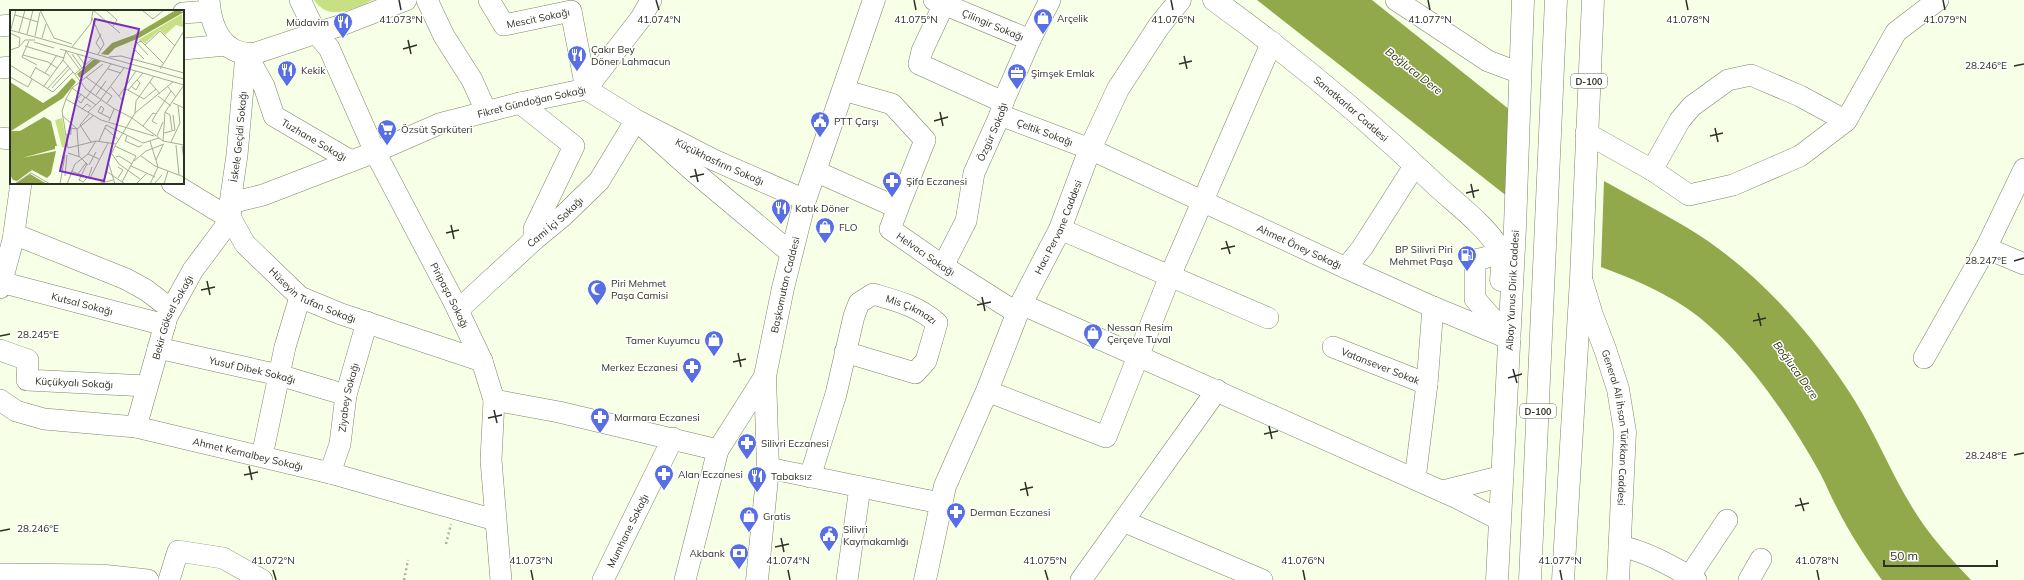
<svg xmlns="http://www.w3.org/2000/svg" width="2024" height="580" font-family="Mulish,sans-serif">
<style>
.green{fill:#c7e084}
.water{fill:#91a84b}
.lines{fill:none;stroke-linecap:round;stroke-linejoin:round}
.minor-casing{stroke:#7d856b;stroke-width:22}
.major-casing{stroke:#7d856b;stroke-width:23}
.highway-casing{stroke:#7d856b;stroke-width:23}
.path{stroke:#aab19e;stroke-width:2.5;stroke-dasharray:2 3;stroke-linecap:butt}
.minor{stroke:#fff;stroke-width:21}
.major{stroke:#fff;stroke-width:22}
.highway{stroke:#fff;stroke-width:22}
.ticks{fill:none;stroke:#2d3025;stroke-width:1.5}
.labels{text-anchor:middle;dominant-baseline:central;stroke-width:3;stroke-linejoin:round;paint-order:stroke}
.shield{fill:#fff;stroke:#6c6e66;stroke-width:1}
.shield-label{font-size:9px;font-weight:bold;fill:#2d3025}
.poi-label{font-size:10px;fill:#2d3025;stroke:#fff;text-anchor:start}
.street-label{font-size:10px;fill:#2d3025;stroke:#fff}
.water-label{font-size:11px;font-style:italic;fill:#2d360f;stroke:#fff}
.inset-road{fill:none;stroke:#a6ac99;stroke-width:1}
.view{fill:#7b2cbf;fill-opacity:0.15;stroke:#7b2cbf;stroke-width:2}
.inset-edge{fill:none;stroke:#2d3025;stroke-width:2}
.ticks-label{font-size:10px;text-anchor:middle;fill:#2d3025;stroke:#fff;stroke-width:3;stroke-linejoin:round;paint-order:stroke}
</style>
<rect width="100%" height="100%" fill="#f7ffe7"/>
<path class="green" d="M314,0H373C353,9 329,22 314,0Z"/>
<g class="water">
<polygon points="1257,0 1372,0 1510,110 1508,197"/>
<path d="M1604,181C1631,196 1659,211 1686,227C1756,269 1812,332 1855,401C1876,435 1891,473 1912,507C1928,534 1950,558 1971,580H1882C1865,557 1849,532 1836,506C1830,495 1826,484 1820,473C1789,417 1739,343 1685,307C1659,290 1631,278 1601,267Z"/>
</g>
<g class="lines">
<defs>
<g id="minor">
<path d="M209,0C211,28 223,57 256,53L316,33L300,0"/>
<path id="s1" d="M406,0L339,26L316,33L329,48L375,152L453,300L482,361L494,400L491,460L501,580"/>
<polyline points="427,0 444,36 472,80 486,111"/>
<path id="s2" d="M489,0L504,25L571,11L586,89"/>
<path id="s3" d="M934,0L1030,40"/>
<polyline points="1396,0 1488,61 1520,73"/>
<polyline points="944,4 922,51 919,64 1003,102"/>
<polyline points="183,13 210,11"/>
<polyline points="0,26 11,25"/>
<polyline points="183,49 226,45"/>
<path id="s4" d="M246,54L264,86L274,116L351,161"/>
<polyline points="0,68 11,67"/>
<polyline points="586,89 641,18 651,0"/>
<polyline points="843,90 892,104 925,140 898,208"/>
<polyline points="520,103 574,146 534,229 534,240"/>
<path id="s5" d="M1000,115L1090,149L1346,268L1433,307L1510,339"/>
<polyline points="1586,133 1652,170 1689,195 1733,185 1800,156 1846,121 1896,32 1938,0"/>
<polyline points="0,138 11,139"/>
<polyline points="1652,170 1680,120 1692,106 1728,80 1751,75 1800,96 1846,121"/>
<path id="s6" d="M815,171L898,208L890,229L943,266L1017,313"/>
<path id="s7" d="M172,183L231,219L245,244L300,297L341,314L482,361"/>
<path id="s8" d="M230,203L263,195L375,152L439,124L520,103L586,89L636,120L693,171L791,253"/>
<path id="s9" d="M231,217L230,203L237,155L246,54"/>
<polyline points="1060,229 1268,318"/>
<polyline points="14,234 126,279 146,290 171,309"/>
<polyline points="1986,248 2024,264"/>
<polyline points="1501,254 1475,260 1475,299 1507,335"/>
<path id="s10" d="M943,266L966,221L974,173L1000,115L1003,102L1030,40L1050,0"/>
<polyline points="1346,268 1362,248 1415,165"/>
<path id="s11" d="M0,282L165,325"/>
<polyline points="0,288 13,240 21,183"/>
<polyline points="1021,304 1457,498 1500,520"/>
<path id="s12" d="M458,310L534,240L563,216L599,181L636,120L714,160L805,200"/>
<path id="s13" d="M1333,347L1427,384"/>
<path id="s14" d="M158,348L279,375L346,395"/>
<path id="s15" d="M0,350L28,360L27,380L147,386"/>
<polyline points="1924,358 1986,248 2024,169"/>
<polyline points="987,391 1106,437 1170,276 1272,42"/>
<path id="s16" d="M0,400L16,411L44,419L136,427L330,473L495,520"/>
<polyline points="494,400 559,412 718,450 765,376"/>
<path id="s17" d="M136,427L167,317L193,270L231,219"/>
<polyline points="262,456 285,347 300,297"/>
<polyline points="768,468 940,503"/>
<path id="s18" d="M330,473L340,444L346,395L367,322"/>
<path id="s19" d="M810,477L836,394L854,316L859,303L873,294C897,301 918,306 937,323L926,361L915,373L845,352"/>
<polyline points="1415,479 1427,384 1433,307"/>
<polyline points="1443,491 1503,476"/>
<polyline points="1123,521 1262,580"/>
<path d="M1620,546C1648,552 1671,566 1696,580"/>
<polyline points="0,574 101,575 148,580"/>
<polyline points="1689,577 1727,520"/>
<polyline points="169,580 178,551 223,558 262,580"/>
<path id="s20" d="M603,580L673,438"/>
<polyline points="685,580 718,450"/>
<polyline points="847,580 860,487"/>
<polyline points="1081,580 1217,390"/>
<polyline points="1749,580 1761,559"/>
</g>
<g id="major">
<path id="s21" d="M1214,0C1292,56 1366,118 1436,185C1455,203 1485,225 1498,247C1504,257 1502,269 1501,280"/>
<path id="s22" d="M1582,282L1592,315L1605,349L1618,389L1625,432L1618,580"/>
<path id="s23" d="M757,580L768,468L765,376L783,288L805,200L874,0"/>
<path id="s24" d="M925,580L945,486L987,391L1021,304L1060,229L1090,149L1118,89L1159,26L1180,0"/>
<path id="s25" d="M1497,580L1515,227L1523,0"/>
</g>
<g id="highway">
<polyline points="1530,580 1556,0"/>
<polyline points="1563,580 1581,279 1593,0"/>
</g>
</defs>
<use href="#minor" class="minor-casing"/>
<use href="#major" class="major-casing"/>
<use href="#highway" class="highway-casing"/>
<g class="path">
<polyline points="446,544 451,524"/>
<polyline points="404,580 408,560"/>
</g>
<use href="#minor" class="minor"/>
<use href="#major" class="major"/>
<use href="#highway" class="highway"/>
</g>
<path class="ticks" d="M399,0L401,10M656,0L659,10M914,0L916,10M1171,0L1173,10M1428,0L1430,10M1686,0L1688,10M1943,0L1945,10M408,40L411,54M403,49L417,45M1184,56L1187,69M1179,64L1192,61M2014,66L2024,64M940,112L943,126M934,121L948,117M1715,128L1718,142M1710,136L1723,133M695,169L698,182M690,177L704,174M1471,184L1474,198M1466,193L1479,190M451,225L454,239M446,233L459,230M1226,241L1230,254M1221,249L1235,246M2014,261L2024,258M207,281L210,295M201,290L215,287M982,297L985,311M977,305L991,302M1758,313L1761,326M1753,321L1766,318M0,336L10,334M738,353L741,367M733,362L746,359M1513,369L1517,383M1508,378L1522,374M494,410L497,423M488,418L502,415M1269,426L1272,439M1264,434L1278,431M2014,455L2024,453M249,466L252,480M244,475L258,472M1025,482L1028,496M1020,490L1033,487M1800,498L1804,511M1795,506L1809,503M0,531L10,529M781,538L784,552M775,547L789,544M273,570L276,580M531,570L533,580M788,570L790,580M1045,570L1048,580M1303,570L1305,580M1560,570L1562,580M1817,570L1819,580"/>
<defs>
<symbol id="shop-pin" viewBox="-11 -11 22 30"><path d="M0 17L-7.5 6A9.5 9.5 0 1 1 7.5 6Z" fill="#576ee4" stroke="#fff"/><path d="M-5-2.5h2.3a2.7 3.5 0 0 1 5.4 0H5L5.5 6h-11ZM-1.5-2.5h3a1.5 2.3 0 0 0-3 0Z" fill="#fff"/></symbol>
<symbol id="restaurant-pin" viewBox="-11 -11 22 30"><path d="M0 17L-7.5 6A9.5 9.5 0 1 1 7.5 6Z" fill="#576ee4" stroke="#fff"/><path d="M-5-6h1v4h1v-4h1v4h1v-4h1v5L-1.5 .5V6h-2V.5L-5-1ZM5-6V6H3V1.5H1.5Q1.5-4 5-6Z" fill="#fff"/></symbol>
<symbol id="office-pin" viewBox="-11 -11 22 30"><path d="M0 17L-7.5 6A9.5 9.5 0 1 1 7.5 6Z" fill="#576ee4" stroke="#fff"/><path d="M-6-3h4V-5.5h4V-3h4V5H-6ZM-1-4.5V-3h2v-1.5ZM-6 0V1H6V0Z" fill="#fff"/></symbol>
<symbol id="civic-pin" viewBox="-11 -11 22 30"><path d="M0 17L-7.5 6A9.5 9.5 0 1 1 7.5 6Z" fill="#576ee4" stroke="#fff"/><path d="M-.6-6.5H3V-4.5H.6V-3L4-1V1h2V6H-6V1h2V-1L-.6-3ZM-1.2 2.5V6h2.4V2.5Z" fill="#fff"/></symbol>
<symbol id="supermarket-pin" viewBox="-11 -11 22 30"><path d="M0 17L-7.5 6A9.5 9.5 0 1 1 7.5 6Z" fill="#576ee4" stroke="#fff"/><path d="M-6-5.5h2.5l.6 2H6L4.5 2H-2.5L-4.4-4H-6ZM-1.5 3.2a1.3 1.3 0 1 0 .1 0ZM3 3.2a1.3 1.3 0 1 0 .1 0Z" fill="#fff"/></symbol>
<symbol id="pharmacy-pin" viewBox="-11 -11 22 30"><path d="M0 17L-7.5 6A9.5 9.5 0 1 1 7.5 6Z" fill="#576ee4" stroke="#fff"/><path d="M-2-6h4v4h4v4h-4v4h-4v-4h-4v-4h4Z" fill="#fff"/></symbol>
<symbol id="fuel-pin" viewBox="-11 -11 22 30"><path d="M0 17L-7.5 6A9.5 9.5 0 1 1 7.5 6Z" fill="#576ee4" stroke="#fff"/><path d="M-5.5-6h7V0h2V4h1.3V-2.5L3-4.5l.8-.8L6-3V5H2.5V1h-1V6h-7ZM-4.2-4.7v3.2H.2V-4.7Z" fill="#fff"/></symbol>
<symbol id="mosque-pin" viewBox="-11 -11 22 30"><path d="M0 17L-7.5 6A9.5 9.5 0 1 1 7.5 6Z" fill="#576ee4" stroke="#fff"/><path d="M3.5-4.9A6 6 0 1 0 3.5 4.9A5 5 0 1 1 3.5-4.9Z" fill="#fff"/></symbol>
<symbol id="bank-pin" viewBox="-11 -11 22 30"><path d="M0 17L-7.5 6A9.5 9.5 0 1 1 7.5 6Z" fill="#576ee4" stroke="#fff"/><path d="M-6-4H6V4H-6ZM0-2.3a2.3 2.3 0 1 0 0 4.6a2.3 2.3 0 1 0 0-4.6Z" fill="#fff"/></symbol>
</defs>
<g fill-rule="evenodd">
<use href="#shop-pin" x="1032" y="7" width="22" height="30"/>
<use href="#restaurant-pin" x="332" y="11" width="22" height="30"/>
<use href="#restaurant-pin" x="566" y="44" width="22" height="30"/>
<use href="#restaurant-pin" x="276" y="59" width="22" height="30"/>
<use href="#office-pin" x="1006" y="62" width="22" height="30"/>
<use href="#civic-pin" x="809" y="110" width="22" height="30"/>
<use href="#supermarket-pin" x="376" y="118" width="22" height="30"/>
<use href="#pharmacy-pin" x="881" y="170" width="22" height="30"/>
<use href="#restaurant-pin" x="770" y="197" width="22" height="30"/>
<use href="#shop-pin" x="814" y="216" width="22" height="30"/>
<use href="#fuel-pin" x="1456" y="244" width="22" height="30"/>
<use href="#mosque-pin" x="586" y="278" width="22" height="30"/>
<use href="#shop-pin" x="1082" y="322" width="22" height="30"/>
<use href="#shop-pin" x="703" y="329" width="22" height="30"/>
<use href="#pharmacy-pin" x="681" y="356" width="22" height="30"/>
<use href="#pharmacy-pin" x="589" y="406" width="22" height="30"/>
<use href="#pharmacy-pin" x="736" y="432" width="22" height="30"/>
<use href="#pharmacy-pin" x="653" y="463" width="22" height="30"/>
<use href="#restaurant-pin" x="746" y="465" width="22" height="30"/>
<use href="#pharmacy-pin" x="945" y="501" width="22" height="30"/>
<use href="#shop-pin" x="738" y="505" width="22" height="30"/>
<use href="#civic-pin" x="818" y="524" width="22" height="30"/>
<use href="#bank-pin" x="728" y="542" width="22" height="30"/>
</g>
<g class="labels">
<g class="shield">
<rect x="1571" y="74" width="36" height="14" rx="3"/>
<rect x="1520" y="404" width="36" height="14" rx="3"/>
</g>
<g class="shield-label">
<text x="1589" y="81">D-100</text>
<text x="1538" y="411">D-100</text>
</g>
<g class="poi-label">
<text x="1057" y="18">Arçelik</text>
<text x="329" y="22" text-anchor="end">Müdavim</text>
<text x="591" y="49">Çakır Bey<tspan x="591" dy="12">Döner Lahmacun</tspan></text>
<text x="301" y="70">Kekik</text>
<text x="1031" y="73">Şimşek Emlak</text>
<text x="834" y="121">PTT Çarşı</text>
<text x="401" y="129">Özsüt Şarküteri</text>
<text x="906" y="181">Şifa Eczanesi</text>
<text x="795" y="208">Katık Döner</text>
<text x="839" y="227">FLO</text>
<text x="1453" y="249" text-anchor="end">BP Silivri Piri<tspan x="1453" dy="12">Mehmet Paşa</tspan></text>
<text x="611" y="283">Piri Mehmet<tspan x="611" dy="12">Paşa Camisi</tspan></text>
<text x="1107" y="327">Nessan Resim<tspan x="1107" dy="12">Çerçeve Tuval</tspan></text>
<text x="700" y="340" text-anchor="end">Tamer Kuyumcu</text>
<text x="678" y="367" text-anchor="end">Merkez Eczanesi</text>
<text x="614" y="417">Marmara Eczanesi</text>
<text x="761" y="443">Silivri Eczanesi</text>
<text x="678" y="474">Alan Eczanesi</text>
<text x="771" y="476">Tabaksız</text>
<text x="970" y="512">Derman Eczanesi</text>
<text x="763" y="516">Gratis</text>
<text x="843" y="529">Silivri<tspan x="843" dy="12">Kaymakamlığı</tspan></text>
<text x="725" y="553" text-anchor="end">Akbank</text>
</g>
<g class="street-label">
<text stroke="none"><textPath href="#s2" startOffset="64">Mescit Sokağı</textPath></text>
<text stroke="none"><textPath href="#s3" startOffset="64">Çilingir Sokağı</textPath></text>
<text stroke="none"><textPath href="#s8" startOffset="319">Fikret Gündoğan Sokağı</textPath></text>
<text stroke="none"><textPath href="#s21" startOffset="175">Sanatkarlar Caddesi</textPath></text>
<text stroke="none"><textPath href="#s10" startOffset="144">Özgür Sokağı</textPath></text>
<text stroke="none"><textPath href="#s5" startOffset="48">Çeltik Sokağı</textPath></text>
<text stroke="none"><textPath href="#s9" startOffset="81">İskele Geçidi Sokağı</textPath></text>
<text stroke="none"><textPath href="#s4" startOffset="115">Tuzhane Sokağı</textPath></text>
<text stroke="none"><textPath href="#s12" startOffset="356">Küçükhasfırın Sokağı</textPath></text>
<text stroke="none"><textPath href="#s12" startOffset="131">Cami İçi Sokağı</textPath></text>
<text stroke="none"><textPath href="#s24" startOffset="379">Hacı Pervane Caddesi</textPath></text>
<text stroke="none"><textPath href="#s5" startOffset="327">Ahmet Öney Sokağı</textPath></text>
<text stroke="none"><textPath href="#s6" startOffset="157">Helvacı Sokağı</textPath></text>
<text stroke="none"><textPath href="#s23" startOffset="298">Başkomutan Caddesi</textPath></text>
<text stroke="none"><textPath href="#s25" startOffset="290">Albay Yunus Dirik Caddesi</textPath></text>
<text stroke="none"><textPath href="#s7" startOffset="184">Hüseyin Tufan Sokağı</textPath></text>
<text stroke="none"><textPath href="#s1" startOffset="391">Piripaşa Sokağı</textPath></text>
<text stroke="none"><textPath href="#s11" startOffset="85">Kutsal Sokağı</textPath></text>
<text stroke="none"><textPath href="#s19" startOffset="239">Mis Çıkmazı</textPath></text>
<text stroke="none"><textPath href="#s17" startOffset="116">Bekir Göksel Sokağı</textPath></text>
<text stroke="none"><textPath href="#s13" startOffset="51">Vatansever Sokak</textPath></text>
<text stroke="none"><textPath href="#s14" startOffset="97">Yusuf Dibek Sokağı</textPath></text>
<text stroke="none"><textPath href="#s15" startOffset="97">Küçükyalı Sokağı</textPath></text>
<text stroke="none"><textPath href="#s18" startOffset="78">Ziyabey Sokağı</textPath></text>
<text stroke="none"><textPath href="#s22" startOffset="151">General Ali İhsan Türkkan Caddesi</textPath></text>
<text stroke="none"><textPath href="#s16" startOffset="256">Ahmet Kemalbey Sokağı</textPath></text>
<text stroke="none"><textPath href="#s20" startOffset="55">Mumhane Sokağı</textPath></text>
</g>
<g class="water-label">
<text transform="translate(1414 71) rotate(38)">Boğluca Dere</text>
<text transform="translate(1796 370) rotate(54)">Boğluca Dere</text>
</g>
</g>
<g transform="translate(10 10)">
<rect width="174" height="174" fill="#f7ffe7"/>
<path d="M172,4L173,17L166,15L155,25L150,20L135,33L128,30ZM52,108L57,135L55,138L52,137L45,110Z" fill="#c7e084"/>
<path d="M166,0L174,2L129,28L105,38L98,45L91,44L102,33L124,25ZM84,49L91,51L70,68L67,64ZM62,68L66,72L53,88L1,121H10L34,107L41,111L47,136H45V139L12,148L46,141L41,164L37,168L22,160L7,171L3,170L0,165V72L33,93L47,84ZM20,164L37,174H5Z" fill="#91a84b"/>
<path class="inset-road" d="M30,0L44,28L62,34M83,0L110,23M96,0L107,10L103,16M132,0L143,9L154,0M5,5L28,12M82,8L94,34L88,44M1,19L6,0M0,20L174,69M9,22L15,0M0,23L10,28L9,36M17,24L23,0M91,24L86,33L91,40M25,26L30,2M32,28L36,14M19,31L12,47L27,55M24,32L44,38M135,35L150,21L165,36M15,36L54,48M62,37L81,13L83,0M123,38L134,49M50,39L174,75M0,40L9,37L15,30H25M56,41L70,60M62,44L72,58M67,44L75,55M13,45L38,52L47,58M138,45L127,33L131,31L153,53M99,47L111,46L174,63M53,50L63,62M93,54L62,78L56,89L91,110L144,126M0,55L43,82L63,62L76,79L103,98L122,108L153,131L174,135M26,58L40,66M98,59L111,63M150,59L174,21M35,63L47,45M65,64L82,49M0,67L18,77L22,69M76,67L102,86L97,93M20,68L26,57M140,72L150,84M34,76L53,50L56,41M121,76L126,80L130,73L127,70M101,77L113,91M158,77L166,87M42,78L60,58M62,78L86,95M114,78L134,89L146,79M37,79L58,56M118,80L133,63M86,85L96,71M109,86L126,61M148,86L161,96M76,88L101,54M56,89L52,101L58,138L86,131L106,134M91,89L114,58M67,90L71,93L75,87M154,92L161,81M163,93L174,98M64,94L71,84M72,99L77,94L81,97M78,102L91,90M155,102L160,105L162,120M125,103L126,91L144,66M79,104L70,115L81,132M91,104L94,99L91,96L88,102L100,108M146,104L142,111L147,114M53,106L67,119M99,111L104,99M96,115L133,133L149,128M133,116L143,103L146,104L154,92M95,118L109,130M154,123L165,120L163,105M56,125L61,124V118L66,119M117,126L115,131L129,137L132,135M147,126L153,112M89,131L96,115M140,131L148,157L140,174M153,131L155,102L174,75M161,132L170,113L168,96M166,135L169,165M105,136L126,146M172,136L174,150M58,143L70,147L78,155M78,144L89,149M102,144L109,154L130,169M131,146L145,156L174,167M69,147L67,119L83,106M106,147L109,146L122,154M146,150L153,135M124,151L136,141L154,134M77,154L69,170L73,172L79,166L82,157M79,155L86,142M121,156L145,167M61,161L80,168L98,133M96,161L115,174M68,164L76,153M55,166L57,145M108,168L113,160L108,157M112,172L126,146M6,173L21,163L40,174M50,174L55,145M57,174L65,154L78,144L86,131M87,174L103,170M93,174L98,156M105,174L98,151L106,134L125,103L163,72M126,174L136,164M144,174L152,165M154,174L158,161"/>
<path class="view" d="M85,9L129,19L94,171L50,161Z"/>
<rect width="174" height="174" class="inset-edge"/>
</g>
<g class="ticks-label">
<text x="401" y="23">41.073°N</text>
<text x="659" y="23">41.074°N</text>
<text x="916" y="23">41.075°N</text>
<text x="1173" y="23">41.076°N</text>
<text x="1430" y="23">41.077°N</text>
<text x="1688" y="23">41.078°N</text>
<text x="1945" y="23">41.079°N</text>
<text x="1986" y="69">28.246°E</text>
<text x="1986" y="264">28.247°E</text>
<text x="38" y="338">28.245°E</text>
<text x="1986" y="459">28.248°E</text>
<text x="38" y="532">28.246°E</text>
<text x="273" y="564">41.072°N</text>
<text x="531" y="564">41.073°N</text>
<text x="788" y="564">41.074°N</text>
<text x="1045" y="564">41.075°N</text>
<text x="1303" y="564">41.076°N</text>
<text x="1560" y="564">41.077°N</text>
<text x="1817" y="564">41.078°N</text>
</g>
<path d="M1884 560v6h113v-6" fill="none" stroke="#2d3025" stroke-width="2"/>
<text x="1890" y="560" font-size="12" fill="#2d3025" stroke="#ffffff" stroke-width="3" paint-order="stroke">50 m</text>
</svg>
